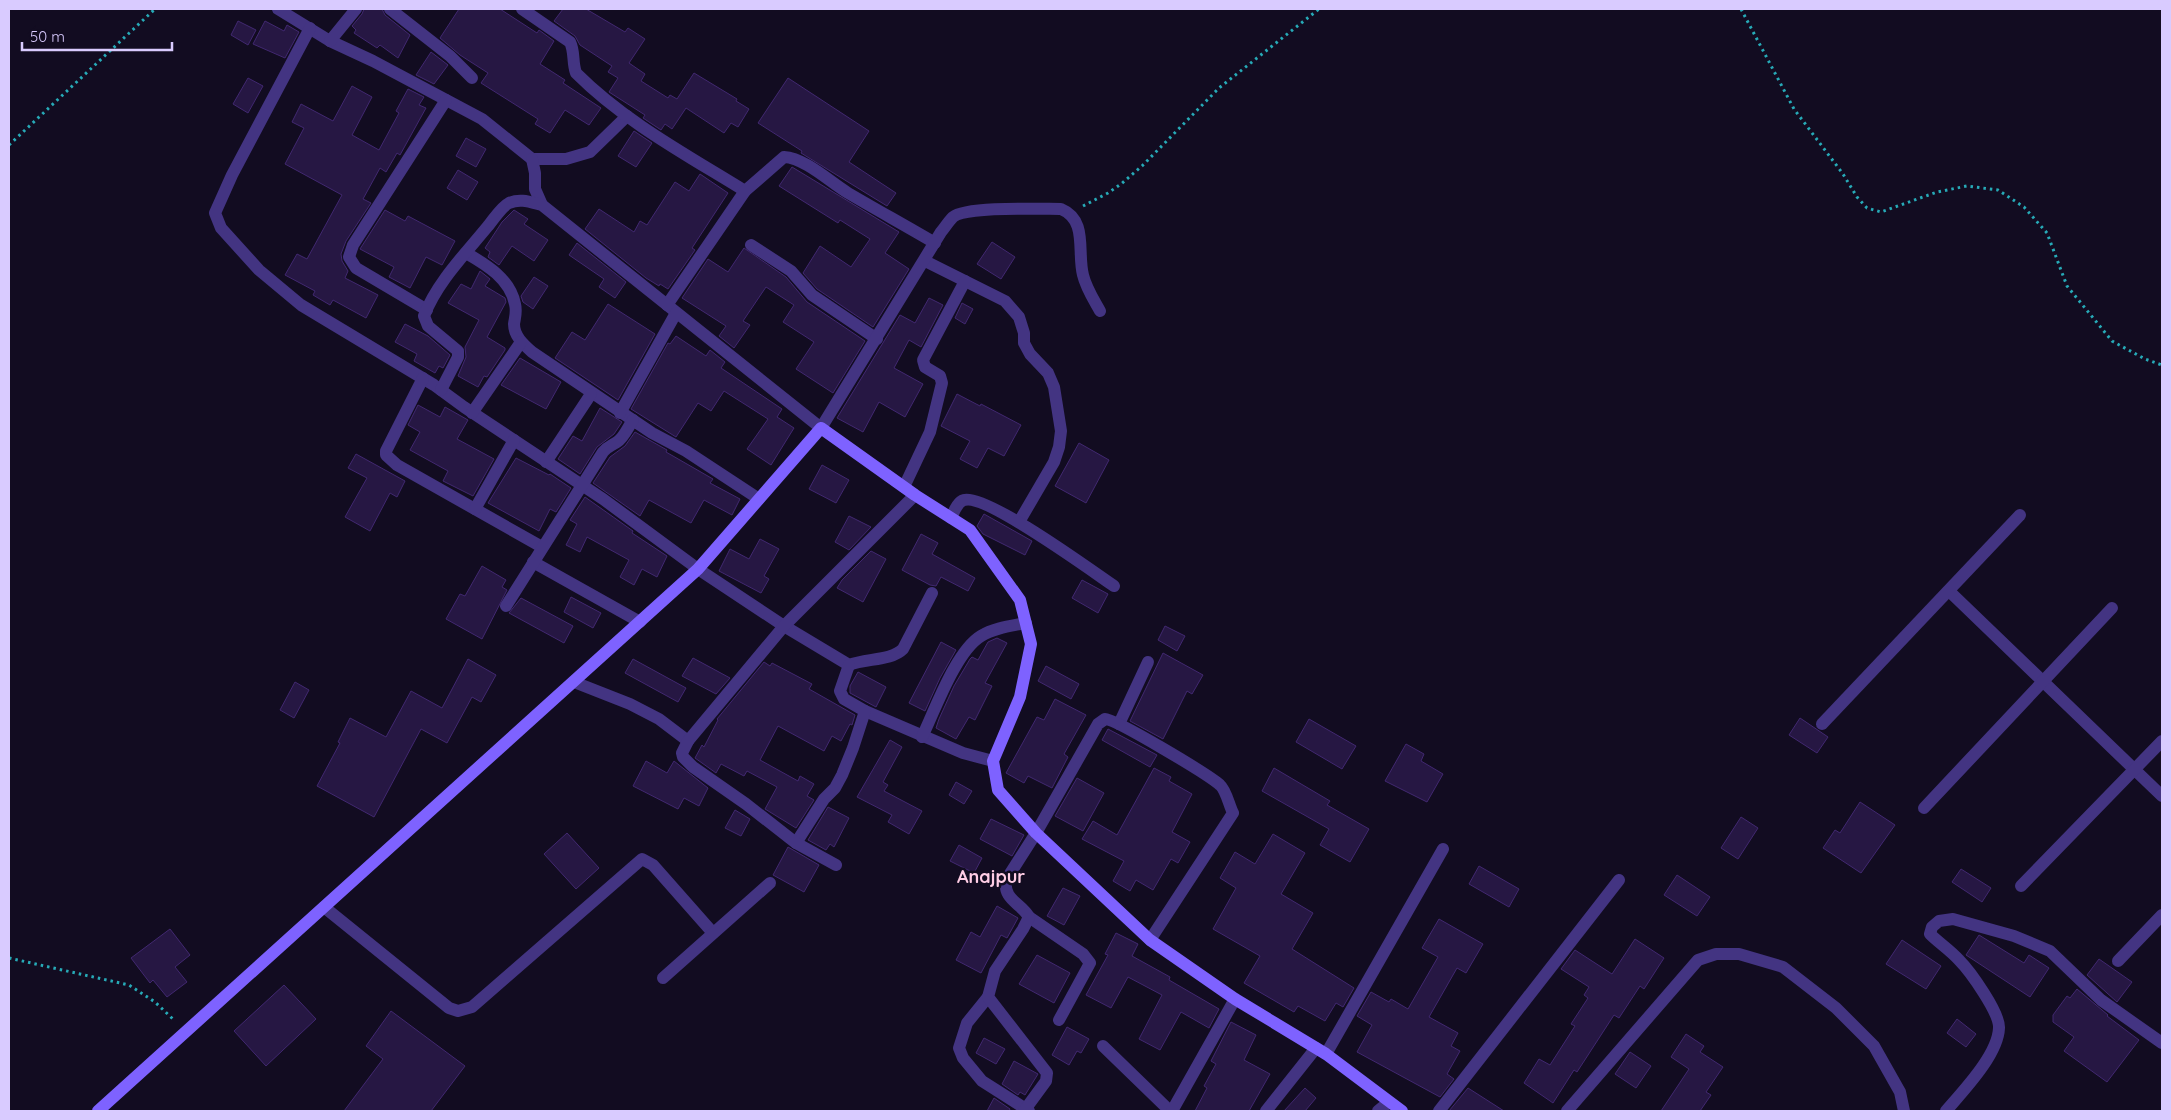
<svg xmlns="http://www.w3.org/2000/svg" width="2171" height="1120" font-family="Quicksand,sans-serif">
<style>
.building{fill:#261743;stroke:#412870}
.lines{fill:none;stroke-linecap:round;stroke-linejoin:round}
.path{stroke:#27aab7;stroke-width:3;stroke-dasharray:2.5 4;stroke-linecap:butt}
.minor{stroke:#433482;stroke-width:12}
.secondary{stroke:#7e62ff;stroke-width:12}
.labels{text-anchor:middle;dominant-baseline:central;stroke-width:5;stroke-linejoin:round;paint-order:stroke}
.quarter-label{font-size:18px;font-weight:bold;fill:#ffcde5;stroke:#120c21}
</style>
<rect width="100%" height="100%" fill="#120c21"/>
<g class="building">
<polygon points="364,9 382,9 385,15 410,35 398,58 380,45 377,48 354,33 356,30 352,26 362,14"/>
<polygon points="459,9 500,9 537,33 539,30 554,41 540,64 565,80 563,83 601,108 589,125 565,110 550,133 535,124 538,119 481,83 488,73 460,55 440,38"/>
<polygon points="563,9 586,9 625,32 628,28 645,39 629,63 645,74 641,81 668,98 670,95 677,99 694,73 737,99 736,101 749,109 738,127 731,123 724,133 686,108 672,129 665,124 661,130 643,118 645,115 609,92 618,78 608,72 612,66 580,45 575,36 554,21"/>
<polygon points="238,21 256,30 248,45 231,35"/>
<polygon points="265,21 284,31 287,25 299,32 285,58 253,44"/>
<polygon points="431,52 448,65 434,84 416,75"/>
<polygon points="248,78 263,86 248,113 233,104"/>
<polygon points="788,78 869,131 849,162 896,193 887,206 801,153 802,151 758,123"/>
<polygon points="352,86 372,97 352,135 379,150 399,113 396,111 408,89 424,97 419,105 426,108 400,155 397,153 386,172 380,168 363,199 371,203 346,241 341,254 342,261 348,271 345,278 378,295 366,318 333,300 330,305 313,295 315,291 285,275 297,254 307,259 342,195 285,164 304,128 292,122 301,104 333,121"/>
<polygon points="634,131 652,143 636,167 618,156"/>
<polygon points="466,138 486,149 476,167 456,156"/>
<polygon points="792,167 899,232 885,253 909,269 873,327 817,289 803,273 820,246 851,267 870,239 840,220 838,223 779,186"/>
<polygon points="458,170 478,182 467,200 447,188"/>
<polygon points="700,174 728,193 692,248 695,250 668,289 660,284 659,286 646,278 585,229 599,209 634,232 640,221 647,225 675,182 689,191"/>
<polygon points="385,210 405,221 408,216 455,241 442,265 426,257 410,288 389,277 394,267 360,249"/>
<polygon points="514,210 528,219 524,224 548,240 534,261 512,246 499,265 488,257 490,252 485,248 502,222"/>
<polygon points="992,242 1015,257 1001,279 977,264"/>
<polygon points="577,243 626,282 615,298 599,287 604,279 569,255"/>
<polygon points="744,248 786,277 807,302 865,341 833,393 796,369 814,342 783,322 794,305 766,287 743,321 750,325 734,348 719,336 726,326 682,298 708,259 728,272"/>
<polygon points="480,271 490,279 485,286 505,298 506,302 487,337 505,348 505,350 487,377 484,376 478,387 458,376 466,357 465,347 479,320 448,303 461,284 471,289"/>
<polygon points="534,277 548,286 533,309 523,302 521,296"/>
<polygon points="929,298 943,305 921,347 909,340 894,368 923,384 905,417 879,402 863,432 837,418 900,315 915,323"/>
<polygon points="962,303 973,309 965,324 955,318"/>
<polygon points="608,304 655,334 618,400 555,358 572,332 585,340"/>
<polygon points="405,324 428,336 450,355 443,368 439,366 435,373 414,361 417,354 395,342"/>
<polygon points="676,336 706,356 710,350 725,362 721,368 782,409 777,417 794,428 771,465 747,449 768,419 724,391 711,411 698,403 676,437 631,409 668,343 670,344"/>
<polygon points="520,358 561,382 546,409 501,385"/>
<polygon points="957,394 980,406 981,404 1021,425 1004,456 988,448 977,468 960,459 970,441 941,426"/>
<polygon points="418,405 440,417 445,407 468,420 457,439 494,459 473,496 443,481 448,471 410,450 420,432 408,425"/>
<polygon points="600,408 622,422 614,434 597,447 580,474 558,459 573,436 582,441"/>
<polygon points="635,432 667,450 666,452 713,479 710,483 740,499 732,515 704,500 691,523 649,500 640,516 593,483 610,457 625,446"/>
<polygon points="1079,443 1109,460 1086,503 1055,486"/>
<polygon points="356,454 405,481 397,497 390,493 370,531 345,517 367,478 348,468"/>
<polygon points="516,458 549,475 550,474 571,488 556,512 550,509 539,531 488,503"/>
<polygon points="822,465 849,480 836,503 809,489"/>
<polygon points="585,497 633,531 632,533 667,556 657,577 642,569 634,585 620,577 629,560 587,537 580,552 566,545 577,524 570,520"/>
<polygon points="984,514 1032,541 1025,555 983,534 977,526"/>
<polygon points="849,516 871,527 849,550 835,542"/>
<polygon points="921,534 938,543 932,554 975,578 968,591 941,577 936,586 930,585 902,570"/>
<polygon points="760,539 779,549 764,576 769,579 761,593 719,571 730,549 749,559"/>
<polygon points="871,551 886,559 863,602 837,588 842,580"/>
<polygon points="482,566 506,580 502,587 507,590 482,639 446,619 460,594 465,596"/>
<polygon points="1082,580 1108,594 1098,613 1072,598"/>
<polygon points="571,597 601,613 593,628 564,612"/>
<polygon points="521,598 573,626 564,643 509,613"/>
<polygon points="1165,626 1185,636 1177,651 1158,640"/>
<polygon points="997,638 1007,643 985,683 992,686 975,720 969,717 956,739 936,728 939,719 954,686 970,659 972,657 978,660 988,642"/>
<polygon points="941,642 956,650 940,678 925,711 909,703"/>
<polygon points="1163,653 1203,675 1192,694 1187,691 1163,739 1130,721"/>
<polygon points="693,658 730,678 716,694 682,676"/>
<polygon points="468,659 496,675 481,702 472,697 447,743 421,729 374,817 317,786 340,743 338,742 350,718 386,737 411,691 442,708"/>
<polygon points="633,659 686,688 678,702 625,673"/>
<polygon points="764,662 770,666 772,663 812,684 809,689 855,715 852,725 850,724 841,741 832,736 824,751 778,726 760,760 798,781 800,776 814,784 807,796 814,800 796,828 765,809 777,787 747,771 744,776 721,764 716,773 695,758 702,745 704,747 718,720 717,719"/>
<polygon points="1046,666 1079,684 1071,699 1038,681"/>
<polygon points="858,672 886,687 876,707 850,693 850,686"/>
<polygon points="295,682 309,690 294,718 280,710"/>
<polygon points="1055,699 1086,715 1064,754 1068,757 1052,788 1028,776 1024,783 1006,773 1037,717 1044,720"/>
<polygon points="1800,718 1828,737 1817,753 1789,735"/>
<polygon points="1309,719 1356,746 1342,769 1296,742"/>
<polygon points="1108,729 1157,755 1150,767 1102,740"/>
<polygon points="890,740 902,747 883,782 888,785 884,791 922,811 909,834 888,822 892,815 857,797"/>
<polygon points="1406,744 1424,754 1421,761 1443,774 1427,802 1385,781"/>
<polygon points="646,761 667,773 674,761 708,788 699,806 684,798 678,809 633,786"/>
<polygon points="1154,768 1171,777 1169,781 1192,794 1172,832 1190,842 1178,863 1171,859 1153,890 1136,880 1130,891 1113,881 1124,861 1082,839 1093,821 1117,835"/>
<polygon points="1274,768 1330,801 1327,805 1369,829 1350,862 1320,845 1329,829 1262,791"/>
<polygon points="1077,778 1104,793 1083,831 1055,816"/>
<polygon points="956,782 972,791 964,804 949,795"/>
<polygon points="1860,802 1895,825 1861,873 1823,848 1835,830 1840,833"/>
<polygon points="828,807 849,818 834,847 830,844 826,850 808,840"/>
<polygon points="735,810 750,819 741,836 725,828"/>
<polygon points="1741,817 1758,828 1738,859 1721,848"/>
<polygon points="991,819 1024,835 1012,856 980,839"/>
<polygon points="567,833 599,868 576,889 544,854"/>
<polygon points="1273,834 1305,853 1281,894 1313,913 1292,949 1354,988 1343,1007 1336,1003 1325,1021 1298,1006 1294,1012 1244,983 1260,956 1213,929 1236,888 1220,878 1235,852 1255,864"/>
<polygon points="959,845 982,858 974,873 950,861"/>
<polygon points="788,847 819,865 804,892 773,875"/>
<polygon points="1479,866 1519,889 1509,907 1469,884"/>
<polygon points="1961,869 1991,888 1982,902 1952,882"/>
<polygon points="1677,875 1710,897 1697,916 1664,895"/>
<polygon points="1063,888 1080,896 1064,925 1047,916"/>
<polygon points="997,906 1018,918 1007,938 1001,935 981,973 956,960 971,932 980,937"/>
<polygon points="1439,919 1483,944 1466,973 1457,968 1429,1017 1458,1033 1451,1046 1460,1051 1447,1074 1454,1079 1440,1097 1357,1052 1372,1025 1357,1016 1371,992 1389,1002 1391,999 1408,1009 1438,957 1422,948"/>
<polygon points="170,929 190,955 175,967 187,982 167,997 153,980 150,983 131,958"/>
<polygon points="1116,933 1138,944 1132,956 1170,977 1169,980 1219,1009 1209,1028 1181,1012 1160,1050 1139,1039 1162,995 1128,977 1111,1008 1086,995 1108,955 1105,954"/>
<polygon points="1979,935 2024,963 2029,955 2049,968 2030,997 1966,955"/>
<polygon points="1635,939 1664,958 1644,989 1640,986 1619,1018 1614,1015 1577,1072 1574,1070 1553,1103 1524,1083 1539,1059 1550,1065 1575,1026 1571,1024 1588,998 1584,995 1589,987 1561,969 1575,950 1612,974"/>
<polygon points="1902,940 1941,966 1926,989 1886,964"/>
<polygon points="1037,955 1070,973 1054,1003 1019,984"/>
<polygon points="2099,959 2132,982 2117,1002 2087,975"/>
<polygon points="284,985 316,1019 266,1066 234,1031"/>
<polygon points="2077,989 2108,1015 2107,1016 2139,1040 2107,1082 2064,1051 2074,1037 2053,1022 2053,1015 2067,996 2070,998"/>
<polygon points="391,1011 465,1066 431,1111 344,1111 383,1059 366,1046"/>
<polygon points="1957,1019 1976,1034 1966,1047 1947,1033"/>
<polygon points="1231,1022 1256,1035 1244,1060 1270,1074 1249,1111 1195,1111 1207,1088 1204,1086 1216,1064 1211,1061"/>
<polygon points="1067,1027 1089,1039 1081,1053 1077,1051 1069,1065 1052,1055"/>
<polygon points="1686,1034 1704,1046 1700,1052 1723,1067 1706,1092 1711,1095 1700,1111 1661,1111 1689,1069 1671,1057"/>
<polygon points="984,1038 1005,1049 996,1064 976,1053"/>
<polygon points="1630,1052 1651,1066 1636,1088 1615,1074"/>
<polygon points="1014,1061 1038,1074 1025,1095 1020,1092 1018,1095 1002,1084"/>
<polygon points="1305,1088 1316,1098 1305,1111 1284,1111"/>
<polygon points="1468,1088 1504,1111 1449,1111"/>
<polygon points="994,1098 1010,1109 1009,1111 987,1111"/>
</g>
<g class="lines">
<g class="path">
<polyline points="1741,9 1794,109 1843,174 1857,197 1867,208 1881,212 1937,192 1967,186 1998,190 2024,207 2047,233 2067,286 2112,341 2145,359 2162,365"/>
<polyline points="9,145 155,9"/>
<polyline points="1083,206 1108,193 1121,184 1142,166 1219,88 1319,9"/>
<polyline points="9,958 129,985 155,1002 175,1021"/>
</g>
<g class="minor">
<polyline points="278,9 330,41 373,61 482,119 532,159 566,159 590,152 627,116"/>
<polyline points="390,9 450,56 472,78"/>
<path d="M522,9L570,42C575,52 572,62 576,73C625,122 687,155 745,191"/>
<path d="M310,28L232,175L215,213L221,228L259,270L301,305L434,385L464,407L603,499L698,569L784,626L849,665C866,658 891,661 903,649L932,593"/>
<polyline points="330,41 356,9"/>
<polyline points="532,159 535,173 535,189 542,205"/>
<polyline points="751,245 791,271 812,295 877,339"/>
<path d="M466,253C487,265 510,279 515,304C517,312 515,317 514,324C514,336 523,344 532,352L652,433L686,451L759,499"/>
<polyline points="925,261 1005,301 1019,317 1024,333 1024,343 1030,354 1048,373 1054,387 1061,431 1059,447 1054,462 1019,522"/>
<path d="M667,305L745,191L784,157C805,158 830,182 848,193C877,210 906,226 935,243"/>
<polyline points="427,310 356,268 349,257 353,245 446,100"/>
<polyline points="423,378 386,451 386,455 397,465 542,547"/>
<path d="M441,390L458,357V351L428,326L424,316C437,282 466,253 488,226C494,219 501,207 509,203C520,198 530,202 542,205L821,428L941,232C945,227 949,221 953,217C966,206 1041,209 1061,209C1088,220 1077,252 1083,275C1086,288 1094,300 1100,311"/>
<polyline points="472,413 521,342"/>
<polyline points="620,413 676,313"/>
<polyline points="546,462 591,394"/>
<polyline points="904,487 930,432 942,383 940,376 925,367 923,360 965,281"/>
<polyline points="475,509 514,440"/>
<path d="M951,518C954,512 957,502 964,500C985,493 1092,571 1114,586"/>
<polyline points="533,562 640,622"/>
<polyline points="1949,591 2162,796"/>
<path d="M506,606L603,452C608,446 611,446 617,442C624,438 628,427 633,420"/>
<polyline points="574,682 630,704 659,719 688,741"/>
<polyline points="865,711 963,753 993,761"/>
<polyline points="1119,724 1148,662"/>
<polyline points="1822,724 2020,515"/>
<path d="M922,737C935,710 956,651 981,636C994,628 1011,626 1026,623"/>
<polyline points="1924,808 2112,608"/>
<polyline points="796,843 824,799 835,788 842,775 853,748 865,711 844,699 840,691 849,665"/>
<polyline points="836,865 796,843 746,804 693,767 683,757 682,753 688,741 784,626 915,495"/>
<polyline points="2021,886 2162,741"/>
<polyline points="324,907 449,1008 458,1011 472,1007 642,859 653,865 713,933"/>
<polyline points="1029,917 1083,954 1090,963 1059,1020"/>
<polyline points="2118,961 2162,915"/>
<polyline points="663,978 770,883"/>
<polyline points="988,997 967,1023 959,1048 963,1058 982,1081 1029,1111"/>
<polyline points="1103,1046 1170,1111"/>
<polyline points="1326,1054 1443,849"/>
<path d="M1024,1111L1046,1081L1047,1073L988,997L995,971L1023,929L1029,917C1021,903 1003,900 1006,880L1036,833L1098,724L1105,719C1116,719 1209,775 1220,785C1226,790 1229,805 1233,813L1150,940"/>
<polyline points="1172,1111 1235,999"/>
<polyline points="1266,1111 1316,1048"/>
<polyline points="1378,1111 1389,1102"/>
<polyline points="1439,1111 1619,880"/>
<polyline points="1567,1111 1698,960 1716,954 1739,954 1783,967 1836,1008 1874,1046 1900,1092 1904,1111"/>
<path d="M1946,1111C1963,1091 1998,1055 1999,1028C2000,1013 1970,971 1959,960C1950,950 1939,943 1930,934L1932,927L1939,921L1953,919L2014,936L2050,951L2101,1000L2162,1043"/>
</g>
<polyline class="secondary" points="98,1111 698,569 821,428 915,495 970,530 1020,600 1031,644 1020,697 993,761 998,790 1036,833 1150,940 1235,999 1326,1054 1402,1111"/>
</g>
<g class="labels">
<g class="quarter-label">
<text x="991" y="876">Anajpur</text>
</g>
</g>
<rect width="2171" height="1120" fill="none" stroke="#d9cbff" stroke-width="20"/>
<path d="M22 42v8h150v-8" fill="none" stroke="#d9cbff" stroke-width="2.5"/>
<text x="30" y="42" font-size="15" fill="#d9cbff" stroke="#120c21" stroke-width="4" paint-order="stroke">50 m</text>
</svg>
